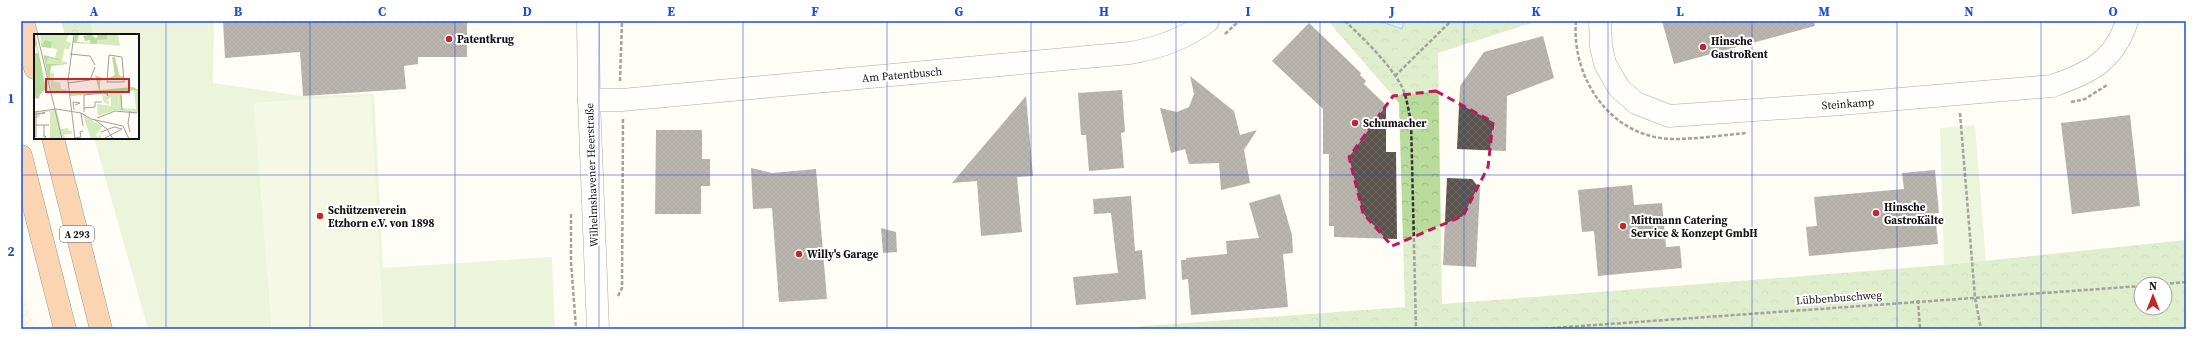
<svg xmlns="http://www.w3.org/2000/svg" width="2207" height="350" font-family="'Source Serif 4',serif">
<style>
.farmland{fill:url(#farmland-furrows)}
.grass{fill:#d5ebbd}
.forest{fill:url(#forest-crowns);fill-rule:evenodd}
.pitch{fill:#e6f2cf}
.water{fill:url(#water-rules);stroke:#3f96cf}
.building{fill:url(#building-cross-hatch)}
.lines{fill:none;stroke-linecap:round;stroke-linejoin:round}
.minor-casing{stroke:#444;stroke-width:23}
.highway-casing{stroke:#222;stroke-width:23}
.path{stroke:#333;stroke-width:2.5;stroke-dasharray:4 2;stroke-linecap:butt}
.minor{stroke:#fff;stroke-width:22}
.highway{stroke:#f5a25d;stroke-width:22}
.marked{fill:none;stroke:#c2185b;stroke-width:3;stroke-dasharray:8 5;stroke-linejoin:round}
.grid{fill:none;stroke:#1d4ed8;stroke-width:1;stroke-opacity:0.55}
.poi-dot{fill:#c4262e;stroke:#fff;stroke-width:1.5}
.labels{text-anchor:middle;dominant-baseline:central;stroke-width:4;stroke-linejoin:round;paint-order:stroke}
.shield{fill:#fff;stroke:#585858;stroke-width:1}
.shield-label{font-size:10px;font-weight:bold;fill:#111}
.poi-label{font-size:11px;font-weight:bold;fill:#111;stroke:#fff;text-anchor:start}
.street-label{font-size:11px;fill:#111;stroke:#fff}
.inset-road{fill:none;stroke:#a09f9a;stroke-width:1}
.view{fill:#c4262e;fill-opacity:0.15;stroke:#c4262e;stroke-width:2}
.inset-edge{fill:none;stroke:#111;stroke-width:2}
.neatline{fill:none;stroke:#1d4ed8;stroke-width:1.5}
.grid-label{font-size:13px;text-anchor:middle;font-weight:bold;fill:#1d4ed8}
</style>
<defs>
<pattern id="farmland-furrows" width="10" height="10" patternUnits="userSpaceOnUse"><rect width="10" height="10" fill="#f6f3d4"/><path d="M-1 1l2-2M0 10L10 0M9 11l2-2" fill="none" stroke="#d2cfb5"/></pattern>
<pattern id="forest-crowns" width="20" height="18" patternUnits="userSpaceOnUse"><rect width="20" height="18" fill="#b9dc9c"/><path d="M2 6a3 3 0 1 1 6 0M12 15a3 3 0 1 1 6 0" fill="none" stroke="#9ebc85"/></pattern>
<pattern id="water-rules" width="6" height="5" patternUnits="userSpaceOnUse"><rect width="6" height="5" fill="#b9e0f7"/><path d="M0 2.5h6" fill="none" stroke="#9ebfd3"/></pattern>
<pattern id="building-cross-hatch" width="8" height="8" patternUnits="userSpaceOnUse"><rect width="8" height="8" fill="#5a524d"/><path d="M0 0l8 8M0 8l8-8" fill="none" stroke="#6d6662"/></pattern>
</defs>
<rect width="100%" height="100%" fill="#fffdf5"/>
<polygon class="farmland" points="26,298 34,329 21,329 21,299"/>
<g class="grass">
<polygon points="90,21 214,21 213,83 303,96 374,94 383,268 552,257 555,329 383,329 370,96 254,103 272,329 148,329 94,138 138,138 138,35 93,35"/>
<polygon points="1975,125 1986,261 1944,265 1940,128"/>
</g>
<g class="forest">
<polygon points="61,21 90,21 93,35 65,35"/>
<path d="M1328,21H1379L1402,29L1404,21H1538L1438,53L1442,304L1944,265L2186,240V329H1105L1405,307L1399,103ZM2141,284H2165V308H2141Z"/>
</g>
<polygon class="pitch" points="371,96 383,329 272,329 254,103"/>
<polygon class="water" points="1379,21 1404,21 1402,29"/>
<g class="building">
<polygon points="223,21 467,21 467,57 418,57 418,64 404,66 406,89 303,96 300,52 225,58"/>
<polygon points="1662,21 1814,21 1815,26 1674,64"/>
<polygon points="1309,23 1361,73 1360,75 1366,81 1364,84 1386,105 1386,152 1396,152 1397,239 1334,237 1334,226 1329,226 1329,154 1323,154 1323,109 1272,61"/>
<polygon points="1543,36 1554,78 1507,96 1506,151 1457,149 1460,86 1484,52"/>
<polygon points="1190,76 1234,111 1240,135 1257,130 1244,150 1250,183 1221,190 1219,163 1189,164 1185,149 1171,153 1160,108 1177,112 1189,107 1194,94"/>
<polygon points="1122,90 1125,132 1121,133 1124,168 1089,171 1086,135 1081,135 1078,93"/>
<polygon points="1026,96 1033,176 1017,177 1022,232 981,236 977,181 952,183"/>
<polygon points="2130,115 2140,206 2072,214 2061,123"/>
<polygon points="656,130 702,130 702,159 710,159 710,186 701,186 701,214 655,214"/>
<polygon points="751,168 772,173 816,169 827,299 779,302 772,208 753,209"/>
<polygon points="1935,170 1939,213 1935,213 1938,244 1809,256 1806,227 1817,226 1814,197 1904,189 1902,173"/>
<polygon points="1447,178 1472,179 1480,189 1476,267 1443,265"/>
<polygon points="1632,185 1634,205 1662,203 1666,247 1680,246 1682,268 1598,276 1594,231 1582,232 1578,190"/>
<polygon points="1280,194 1292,235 1293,253 1283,254 1288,307 1191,315 1188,279 1182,280 1181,260 1186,260 1186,258 1227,254 1226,241 1259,238 1249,203"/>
<polygon points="1131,196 1135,251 1142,250 1146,299 1076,305 1073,277 1118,273 1111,213 1094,214 1093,199"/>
<polygon points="881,228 896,232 897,252 883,253"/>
</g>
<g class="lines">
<defs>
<g id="minor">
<polyline points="588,21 589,100 598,329"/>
<path d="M1600,21L1601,46L1605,64L1619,88L1636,103L1669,116L1841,104L2052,86C2089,73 2114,62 2127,21"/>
<path d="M589,100H622L1130,53C1159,48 1185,39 1208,21"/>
</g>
<g id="highway">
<polyline points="23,21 35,68"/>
<polyline points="53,138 101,329"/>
<polyline points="21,156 65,329"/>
</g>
</defs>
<use href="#minor" class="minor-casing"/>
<use href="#highway" class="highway-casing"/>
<g class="path">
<path d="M1345,21C1364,39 1390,64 1402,87C1407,97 1408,110 1411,120L1416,329"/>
<path d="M1576,21C1571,79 1612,139 1674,139C1698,139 1723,135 1747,133"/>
<polyline points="1225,34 1239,21"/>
<polyline points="1395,76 1451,21"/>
<polyline points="620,81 622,21"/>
<polyline points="2071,102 2085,99 2107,85"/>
<polyline points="1960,113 1975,298 1981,329"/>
<polyline points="571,214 571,262 576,329"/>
<polyline points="2164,284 2186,282"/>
<polyline points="618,296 622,288 623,119"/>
<polyline points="1918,300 1920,329"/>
<polyline points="1539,329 2141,286"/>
</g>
<use href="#minor" class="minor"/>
<use href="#highway" class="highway"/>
</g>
<path d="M0 0H2207V350H0ZM1436,91L1493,122L1488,167L1463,216L1392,246L1363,213L1349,157L1393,96Z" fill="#fffdf5" fill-opacity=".55" fill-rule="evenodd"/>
<path class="marked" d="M1436,91L1493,122L1488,167L1463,216L1392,246L1363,213L1349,157L1393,96Z"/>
<path class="grid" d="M166,21V329M310,21V329M455,21V329M599,21V329M743,21V329M887,21V329M1031,21V329M1176,21V329M1320,21V329M1464,21V329M1608,21V329M1752,21V329M1897,21V329M2041,21V329M21,175H2186"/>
<g class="poi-dot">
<circle cx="449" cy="39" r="4"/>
<circle cx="1703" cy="47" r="4"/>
<circle cx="1355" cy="123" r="4"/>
<circle cx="1876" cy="213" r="4"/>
<circle cx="320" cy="216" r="4"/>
<circle cx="1623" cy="226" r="4"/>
<circle cx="799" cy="254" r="4"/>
</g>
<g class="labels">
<rect class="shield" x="60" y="226" width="34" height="16" rx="3"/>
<g class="shield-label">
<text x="77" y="234">A 293</text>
</g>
<g class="poi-label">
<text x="457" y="39">Patentkrug</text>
<text x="1711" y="41">Hinsche<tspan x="1711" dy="13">GastroRent</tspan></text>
<text x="1363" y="123">Schumacher</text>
<text x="1884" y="207">Hinsche<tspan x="1884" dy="13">GastroKälte</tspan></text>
<text x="328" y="210">Schützenverein<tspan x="328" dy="13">Etzhorn e.V. von 1898</tspan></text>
<text x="1631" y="220">Mittmann Catering<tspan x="1631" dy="13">Service &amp; Konzept GmbH</tspan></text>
<text x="807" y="254">Willy's Garage</text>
</g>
<g class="street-label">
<text transform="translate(902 75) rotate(-5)">Am Patentbusch</text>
<text transform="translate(1848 104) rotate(-4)">Steinkamp</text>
<text transform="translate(592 175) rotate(-92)">Wilhelmshavener Heerstraße</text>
<text transform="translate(1839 298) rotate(-4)">Lübbenbuschweg</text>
</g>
</g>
<g transform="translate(34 34)">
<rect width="105" height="105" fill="#fffdf5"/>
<path d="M6,0H35L32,7L37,9L35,15H30L29,25L21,24L23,15L17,14L18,8L8,11ZM73,0H84L86,12L63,10L66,4L73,5ZM14,24L33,28V30H12ZM14,38L20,39V48H26L27,55H33V58H18ZM74,58H84L85,73L77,72V63L72,67H75V71L69,67L68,60L73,63ZM23,76L27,95L34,94L35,97H38V100H30L31,105H16V78H7L5,84H1L2,78Z" fill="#d5ebbd"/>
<path d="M0,0H1L12,55L6,60L5,65L0,64V19H4L2,11L0,18ZM5,0L8,11L11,6L18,8L17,14L8,13L9,21L27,25L28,27L14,24L12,30H33L17,32L15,48ZM41,0L45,1L43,8L56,9V6L51,7L49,2L58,0L61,4L64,3L62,0L73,1V5L64,6L63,10L39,9ZM78,23H81L85,41L91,44L73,45L81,41ZM61,41L71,45L66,47V56L99,53L105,56L36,62V59L65,56Z" fill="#b9dc9c"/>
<path d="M100,56H105L104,79L81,76L64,82L63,70L85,73L84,57L88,58L87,74L102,75ZM49,81L68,92L66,97L67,98L70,105L65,97L62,101L65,104L64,100L67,102V105H57Z" fill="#d5ebbd"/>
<path class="inset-road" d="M3,0L28,105M40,0L34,47L41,105M36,20L56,22L61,31M75,21L88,23L90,48H73ZM34,49L56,46L61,33M87,61L88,76M50,74V61L70,59L74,62L73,59H70M40,76L39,68L46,69L41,71M96,77L94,89L96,98M0,78L22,75L47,79L57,85L89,92L95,105M50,78V74L61,73V68H68M47,79L49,92M2,80L11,79L8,78M63,84L81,77L103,79M60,85L73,95L79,105M1,91H15M10,91V103H12L10,101M67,98L80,93L88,95L71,104M0,101L2,103V78M41,104L47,103L46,98L49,97"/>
<path class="view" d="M12,45H95V58H12Z"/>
<rect width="105" height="105" class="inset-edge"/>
</g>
<rect width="2207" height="350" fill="none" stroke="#ffffff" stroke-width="44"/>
<g transform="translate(2153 296)"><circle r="19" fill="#ffffff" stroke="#a0a0a0"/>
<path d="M0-3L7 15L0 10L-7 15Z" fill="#c4262e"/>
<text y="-6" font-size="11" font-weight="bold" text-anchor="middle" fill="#111111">N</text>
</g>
<rect x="22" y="22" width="2163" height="306" class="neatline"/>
<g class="grid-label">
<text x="94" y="16">A</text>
<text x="238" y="16">B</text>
<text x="382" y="16">C</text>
<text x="527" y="16">D</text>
<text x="671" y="16">E</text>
<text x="815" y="16">F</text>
<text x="959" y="16">G</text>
<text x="1104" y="16">H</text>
<text x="1248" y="16">I</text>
<text x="1392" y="16">J</text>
<text x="1536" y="16">K</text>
<text x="1680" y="16">L</text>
<text x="1824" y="16">M</text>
<text x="1969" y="16">N</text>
<text x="2113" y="16">O</text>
<text x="11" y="103">1</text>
<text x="11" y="256">2</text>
</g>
</svg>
